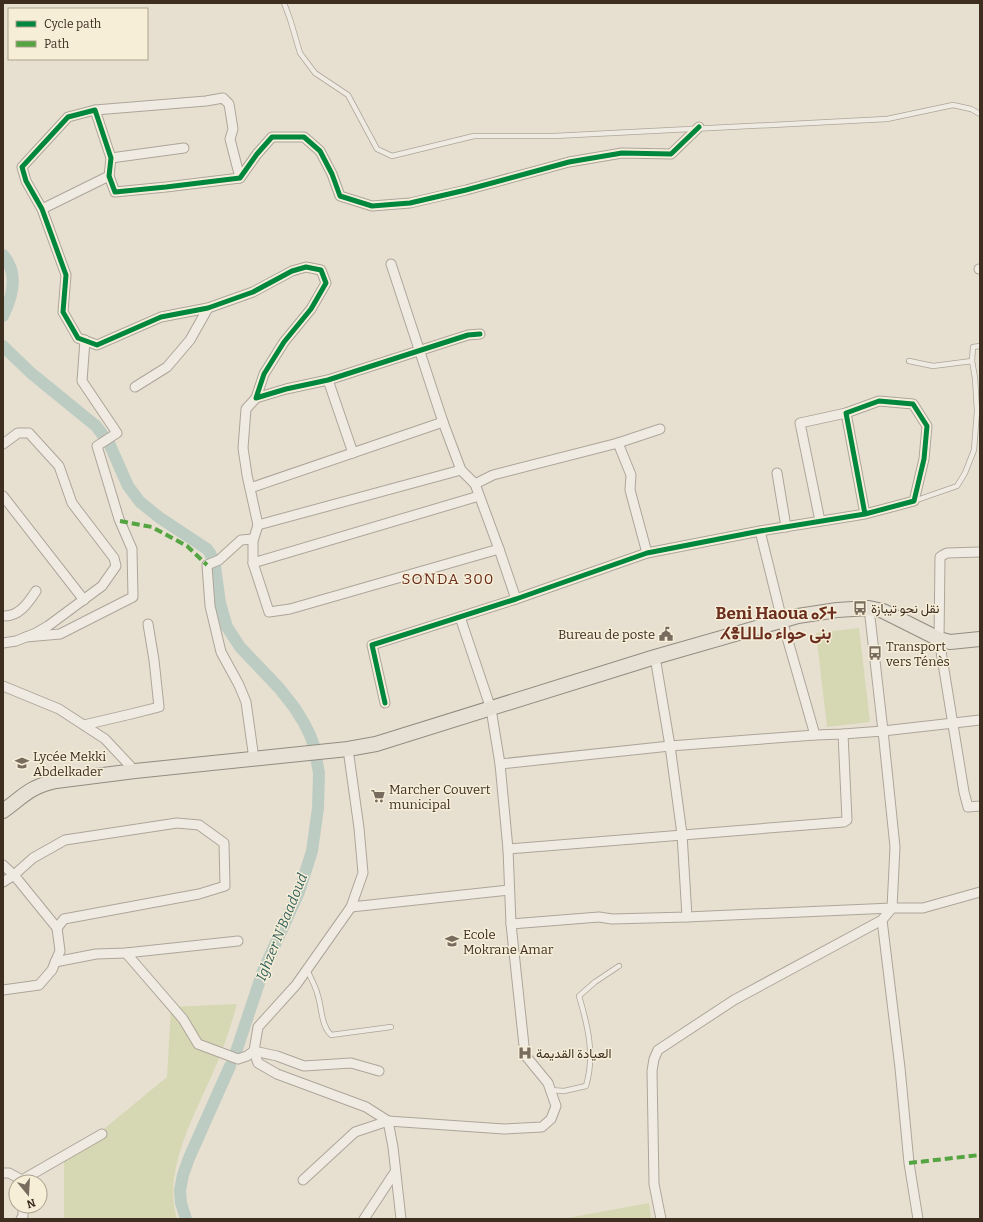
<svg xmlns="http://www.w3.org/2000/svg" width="983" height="1222" font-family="Bitter,Vazirmatn,'Noto Sans Tifinagh',serif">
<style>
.green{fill:#d6d7b3}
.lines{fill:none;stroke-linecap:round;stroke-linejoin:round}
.canal{stroke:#bcccc2;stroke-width:12}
.service-casing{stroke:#ada599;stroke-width:6}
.minor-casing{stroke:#ada599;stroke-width:11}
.primary-casing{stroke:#928b80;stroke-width:16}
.service{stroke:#efebe3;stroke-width:4.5}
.minor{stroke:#efebe3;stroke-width:9}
.primary{stroke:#e6e1d4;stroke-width:14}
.quiet{stroke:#54a441;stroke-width:4;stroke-dasharray:8 4;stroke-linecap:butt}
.cycleway-casing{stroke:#f7eed8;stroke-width:8}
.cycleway{stroke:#00873e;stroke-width:5}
.labels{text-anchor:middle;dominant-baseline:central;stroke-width:3;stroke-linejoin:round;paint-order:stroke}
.poi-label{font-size:13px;fill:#3d2e20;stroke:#f7eed8;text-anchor:start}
.water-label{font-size:14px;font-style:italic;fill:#2f5d5a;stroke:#f7eed8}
.quarter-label{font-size:15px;letter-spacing:1px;fill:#6b2e1e;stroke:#f7eed8}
.district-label{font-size:17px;font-weight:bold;fill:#6b2e1e;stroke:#f7eed8}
</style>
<rect width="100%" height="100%" fill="#e7e0d1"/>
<g class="green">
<polygon points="859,628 870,722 827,727 816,633"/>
<path d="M237,1004C231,1026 224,1047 215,1068C196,1113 162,1169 177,1219H64V1162L167,1077L171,1007Z"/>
<polygon points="649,1203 651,1219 562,1219"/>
</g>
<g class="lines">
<g class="canal">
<path d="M3,255C19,273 13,296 3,316"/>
<polyline points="3,346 31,373 96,426 109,443 128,486 140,502 160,518 207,549 210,553 215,566 220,603 227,627 240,647 279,688 294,707 304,723 310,735 314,746 319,773 318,808 312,851 299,892 263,971 236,1052"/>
<polyline points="186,1219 181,1203 180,1190 183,1175 189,1158 230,1066"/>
</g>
<defs>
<g id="service">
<polyline points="284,3 290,19 300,53 315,73 348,95 377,149 392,156 474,136 554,136 887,119 953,105 971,109 980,114"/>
<polyline points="909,361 933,366 972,361 975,378 977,411 974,450 965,473 957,486 914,501"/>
<polyline points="972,361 973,347 980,346"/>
<path d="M307,970C311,978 316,987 318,996C322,1009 321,1025 331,1035L391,1027"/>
<path d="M550,1090L564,1091L586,1086C595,1056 588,1026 579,996L595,982L619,966"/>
</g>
<g id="minor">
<polyline points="95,110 206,101 223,98 229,104 233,129 230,139 240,178"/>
<polyline points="111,158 184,148"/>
<polyline points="42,209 109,176"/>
<polyline points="391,264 443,422 461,470 475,484 499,549 516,599"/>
<polyline points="979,269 980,269"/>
<polyline points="480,334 468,335 328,380 286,389 256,398 264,374 284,342 311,309 326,283 321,270 306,267 292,271 253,292 208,308 161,317 97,345 78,338 63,312 66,275 42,209 26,181 22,167 68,117 95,110 111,158 109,176 115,192 166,187 240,178 257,154 272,137 304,137 320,151 332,174 340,196 372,206 410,203 466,190 569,162 622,153 671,154 699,127"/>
<polyline points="328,380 353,453"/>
<polyline points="135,387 167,367 190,340 208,308"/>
<polyline points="256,398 246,409 243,448 247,475 258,525 253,541 253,563 269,612 290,609 499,549"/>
<polyline points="618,443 660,429"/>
<polyline points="3,444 18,433 29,433 59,466 72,503 114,558 116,566 102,586 48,626 36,633 16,641 3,643"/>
<polyline points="777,473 786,527"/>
<polyline points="475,484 493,475 618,443 631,475 630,490 647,553"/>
<polyline points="250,488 443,422"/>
<polyline points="3,496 84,600"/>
<polyline points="820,521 800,423 846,413"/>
<polyline points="258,525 461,470"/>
<polyline points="760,531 782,620 815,735"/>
<polyline points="253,539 241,540 219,560 207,565 210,606 221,652 239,685 246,702 254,759"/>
<polyline points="980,552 947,553 943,555 940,557 939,639 964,792 968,807 980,806"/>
<polyline points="253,563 479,496"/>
<polyline points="869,608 883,731 895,847 892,908 882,920 900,1068 909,1163 918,1219"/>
<path d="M3,616C19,617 28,603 36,591"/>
<polyline points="26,637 60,634 133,597 132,549 119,519 97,446 117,433 82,381 85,340"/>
<polyline points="3,686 59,709 105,739 135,771"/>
<polyline points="385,703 372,645 516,599 647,553 760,531 865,514 914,501 924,459 927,426 913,404 879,401 846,413 865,514"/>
<polyline points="84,725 131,714 159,707 154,660 148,624"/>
<polyline points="348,749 359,828 363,873 351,907 509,890"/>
<polyline points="500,764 670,746 815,735 843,734 883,731 980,720"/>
<polyline points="508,849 844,822 847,820 843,734"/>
<polyline points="3,865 14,875 57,928 60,951 52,970 39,985 3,990"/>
<polyline points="3,882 14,875 33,858 65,840 177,823 199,825 224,843 225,886 199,894 64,919 57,928"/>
<polyline points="351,907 296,985 258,1027 254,1051 258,1063 277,1074 366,1107 388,1121"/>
<polyline points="687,917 892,908 923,908 980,892"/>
<polyline points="511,924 599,917 612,919 687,917 682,834 670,746 655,657"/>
<polyline points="126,953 183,1019 198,1044 238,1059 247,1056 254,1051 277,1056 304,1066 351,1063 379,1071"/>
<polyline points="55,962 96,954 126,953 238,941"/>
<polyline points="3,1173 9,1173 22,1180 22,1182"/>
<polyline points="22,1180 102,1134"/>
<polyline points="303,1180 355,1132 388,1121"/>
<polyline points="21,1219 23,1216 23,1206"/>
<polyline points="364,1219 395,1172"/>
<polyline points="401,1219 393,1147 388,1121 504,1129 542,1127 551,1119 556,1106 548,1083 525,1055 511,924 508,849 500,764 491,709 460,617"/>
<polyline points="661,1219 654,1184 652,1071 654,1059 658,1050 734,1000 882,920"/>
</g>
<path id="primary" d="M3,811C24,796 29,787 56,781L135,771L348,749L376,744L655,657L798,616L837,610L869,608L883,611L939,639L950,642L980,639"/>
</defs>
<use href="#service" class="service-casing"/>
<use href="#minor" class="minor-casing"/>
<use href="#primary" class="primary-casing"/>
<use href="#service" class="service"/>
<use href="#minor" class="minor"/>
<use href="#primary" class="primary"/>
<g class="quiet">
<polyline points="120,521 152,527 187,546 207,565"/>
<polyline points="909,1163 980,1155"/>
</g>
<defs>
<g id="cycleway">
<polyline points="480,334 468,335 328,380 286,389 256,398 264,374 284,342 311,309 326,283 321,270 306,267 292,271 253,292 208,308 161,317 97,345 78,338 63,312 66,275 42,209 26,181 22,167 68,117 95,110 111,158 109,176 115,192 166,187 240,178 257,154 272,137 304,137 320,151 332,174 340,196 372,206 410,203 466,190 569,162 622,153 671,154 699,127"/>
<polyline points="385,703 372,645 516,599 647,553 760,531 865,514 914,501 924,459 927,426 913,404 879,401 846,413 865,514"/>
</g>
</defs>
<use href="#cycleway" class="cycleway-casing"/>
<use href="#cycleway" class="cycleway"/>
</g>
<defs>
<symbol id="bus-bare" viewBox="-9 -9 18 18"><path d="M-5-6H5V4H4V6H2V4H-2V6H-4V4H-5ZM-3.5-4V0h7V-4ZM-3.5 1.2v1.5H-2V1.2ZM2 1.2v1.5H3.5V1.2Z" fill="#786c5e" stroke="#f7eed8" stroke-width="2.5" paint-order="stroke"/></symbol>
<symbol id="civic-bare" viewBox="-9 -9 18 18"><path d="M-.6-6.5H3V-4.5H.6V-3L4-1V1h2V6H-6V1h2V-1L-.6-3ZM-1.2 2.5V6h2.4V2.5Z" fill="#786c5e" stroke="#f7eed8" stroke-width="2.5" paint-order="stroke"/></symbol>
<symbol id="school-bare" viewBox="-9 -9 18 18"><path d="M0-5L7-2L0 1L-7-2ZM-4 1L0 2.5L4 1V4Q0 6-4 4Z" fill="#786c5e" stroke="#f7eed8" stroke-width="2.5" paint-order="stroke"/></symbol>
<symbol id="supermarket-bare" viewBox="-9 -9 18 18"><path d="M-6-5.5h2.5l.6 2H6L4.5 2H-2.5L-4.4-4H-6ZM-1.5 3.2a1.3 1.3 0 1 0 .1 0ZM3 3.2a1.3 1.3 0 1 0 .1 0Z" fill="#786c5e" stroke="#f7eed8" stroke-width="2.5" paint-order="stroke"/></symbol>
<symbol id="hospital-bare" viewBox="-9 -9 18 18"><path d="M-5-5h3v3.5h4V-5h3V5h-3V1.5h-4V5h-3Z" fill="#786c5e" stroke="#f7eed8" stroke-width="2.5" paint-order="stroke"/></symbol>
</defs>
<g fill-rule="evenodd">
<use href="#bus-bare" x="850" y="598" width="20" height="20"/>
<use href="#civic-bare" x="656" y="624" width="20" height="20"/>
<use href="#bus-bare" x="865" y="643" width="20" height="20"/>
<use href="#school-bare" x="12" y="753" width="20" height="20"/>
<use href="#supermarket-bare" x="368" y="786" width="20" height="20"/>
<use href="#school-bare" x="442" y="931" width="20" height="20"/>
<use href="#hospital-bare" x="515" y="1043" width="20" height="20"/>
</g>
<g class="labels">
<g class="poi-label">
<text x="871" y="608">نقل نحو تيبازة</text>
<text x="655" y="634" text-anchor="end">Bureau de poste</text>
<text x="886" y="646">Transport<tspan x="886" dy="15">vers Ténès</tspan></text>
<text x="33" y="756">Lycée Mekki<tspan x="33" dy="15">Abdelkader</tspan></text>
<text x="389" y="789">Marcher Couvert<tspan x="389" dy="15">municipal</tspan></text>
<text x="463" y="934">Ecole<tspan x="463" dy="15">Mokrane Amar</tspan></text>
<text x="536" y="1053">العيادة القديمة</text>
</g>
<g class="water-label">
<text transform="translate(282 927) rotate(-68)">Ighzer N'Baadoud</text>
</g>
<g class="quarter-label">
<text x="448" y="579">SONDA 300</text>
</g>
<g class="district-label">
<text x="776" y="613">Beni Haoua ⴰⵢⵜ<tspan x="776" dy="20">ⵃⴻⵡⵡⴰ بنى حواء</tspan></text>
</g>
</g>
<rect width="983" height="1222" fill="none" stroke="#3d2e20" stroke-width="8"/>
<rect x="8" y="8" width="140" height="52" fill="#f7eed8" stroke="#ada18e"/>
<rect x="16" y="21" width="20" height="6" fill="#00873e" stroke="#ada18e"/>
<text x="44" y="28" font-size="12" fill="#3d2e20">Cycle path</text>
<rect x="16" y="41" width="20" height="6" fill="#54a441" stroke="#ada18e"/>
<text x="44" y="48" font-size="12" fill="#3d2e20">Path</text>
<g transform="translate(28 1194) rotate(162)"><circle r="19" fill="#f7eed8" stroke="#ada18e"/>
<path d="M0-3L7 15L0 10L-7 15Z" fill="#786c5e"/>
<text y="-6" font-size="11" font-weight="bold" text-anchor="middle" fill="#3d2e20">N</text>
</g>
</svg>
